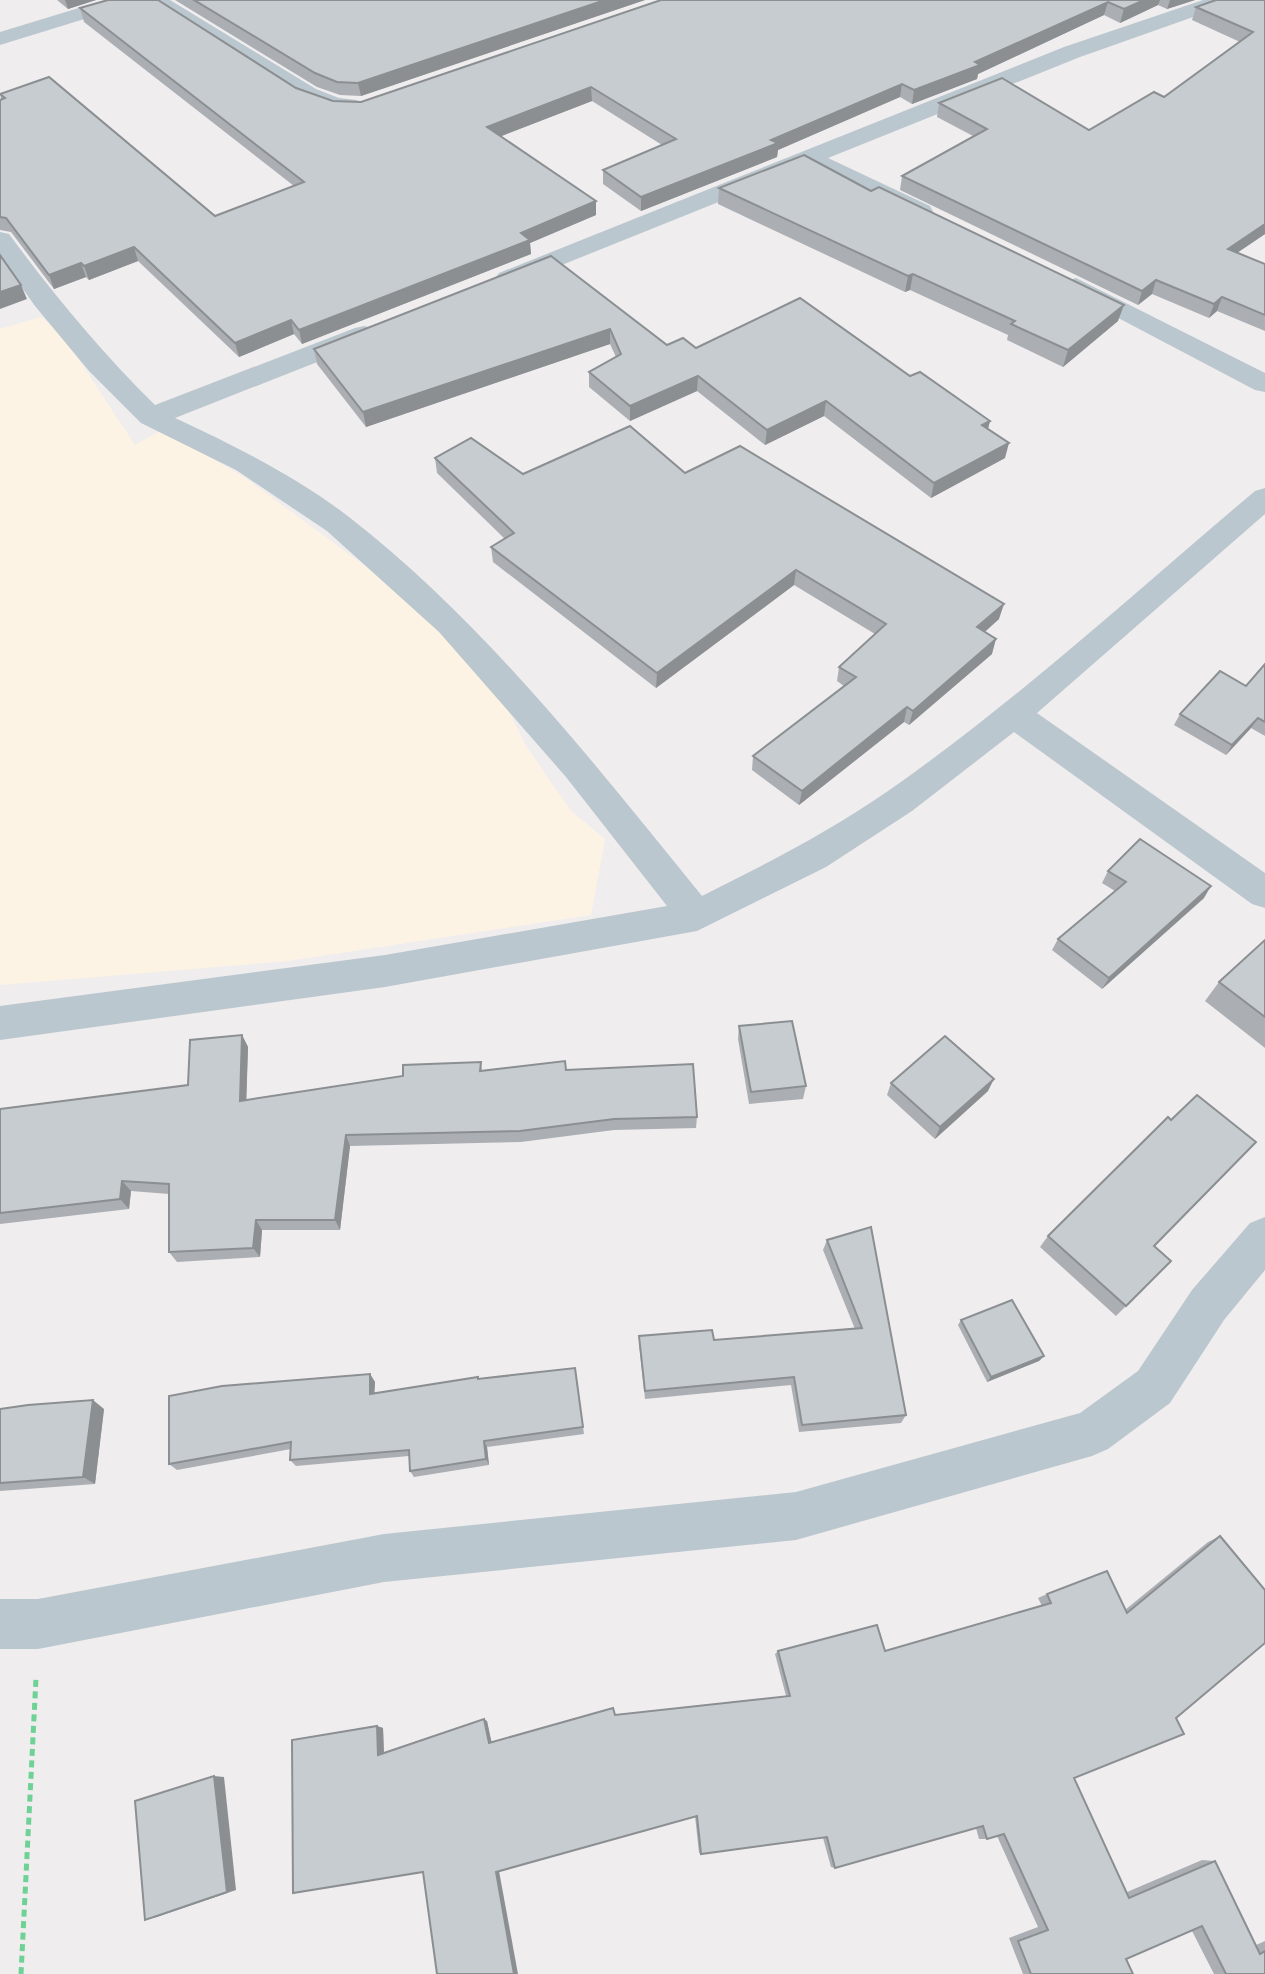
<svg xmlns="http://www.w3.org/2000/svg" width="1265" height="1974" font-family="Manrope,sans-serif">
<style>
.commercial{fill:#fdf3e5}
.lines{fill:none;stroke-linecap:round;stroke-linejoin:round}
.path{stroke:#6ed195;stroke-width:5;stroke-dasharray:7 4.5;stroke-linecap:butt}
.minor{fill:#bbc7ce;fill-rule:evenodd}
.wall{fill:#abafb4}
.shaded-wall{fill:#8b8f92}
.building{fill:#c7ccd1;stroke:#8b8f92;stroke-width:2}
</style>
<rect width="100%" height="100%" fill="#f0edee"/>
<polygon class="commercial" points="41,317 63,336 135,445 162,430 244,477 407,597 497,688 526,746 571,811 605,839 591,915 288,961 0,985 0,329"/>
<g class="lines">
<polyline class="path" points="21,1974 36,1678"/>
<g class="minor">
<polygon points="105,0 136,0 133,4 0,45 0,32"/>
<polygon points="146,0 170,0 316,89 339,98 357,100 360,105 357,110 336,112 300,99"/>
<polygon points="1203,0 1233,0 1230,4 1080,57 828,158 930,206 933,211 930,216 921,218 912,216 808,166 517,283 508,286 499,283 495,278 499,273 1064,47"/>
<path d="M0,232L9,234C54,295 101,352 155,405L355,328L364,326L373,328L377,334L373,340L175,418C235,446 296,476 349,517C486,624 594,763 702,896C766,864 829,832 888,791C1017,701 1134,593 1255,491L1265,488V514L1037,713L1265,873V908L1252,904L1014,732L912,811L826,867L697,931L385,987L0,1040V1006L385,955L667,906L566,777L439,632L327,531L236,470L141,423L89,371L35,306L0,257Z"/>
<polygon points="1076,278 1265,373 1265,392 1255,390 1067,291 1063,286 1067,281"/>
<polygon points="1265,1217 1265,1270 1224,1320 1170,1403 1108,1449 1092,1456 796,1540 384,1582 38,1649 0,1649 0,1599 38,1599 384,1534 796,1492 1080,1413 1138,1371 1192,1290 1250,1223"/>
</g>
</g>
<g class="wall">
<polygon points="57,0 96,0 68,9"/>
<polygon points="175,0 645,0 361,96 340,95 317,87"/>
<polygon points="661,0 1195,0 1167,9 1158,5 1120,23 1104,15 978,74 977,79 912,104 900,97 778,150 777,157 641,211 603,184 603,170 662,145 592,101 501,136 596,201 596,215 530,243 531,254 302,344 294,334 239,357 138,261 89,280 86,277 54,289 11,232 0,230 0,100 1,99 0,94 215,216 294,186 84,22 80,8 333,101 361,102"/>
<polygon points="1265,0 1265,234 1237,253 1265,264 1265,331 1217,311 1209,318 1152,294 1138,305 900,190 902,176 973,136 937,117 939,103 1089,130 1164,97 1240,42 1192,20 1196,7"/>
<polygon points="719,188 871,191 1118,321 1063,367 1007,340 1008,335 910,290 905,292 718,204"/>
<polygon points="551,256 667,345 696,348 910,376 990,421 988,429 1005,458 931,498 824,416 765,445 697,391 630,421 589,387 589,372 616,357 610,344 366,427 317,364 314,349"/>
<polygon points="435,458 523,474 685,473 999,619 985,632 992,654 909,725 904,722 799,805 752,770 753,756 844,686 837,681 839,667 875,634 794,585 656,688 493,562 491,547 505,539 437,473"/>
<polygon points="1265,664 1265,736 1251,728 1226,755 1174,725 1180,714 1246,686"/>
<polygon points="1108,871 1204,898 1102,989 1052,950 1058,939 1115,891 1102,883"/>
<polygon points="1265,940 1265,1048 1205,1001 1219,982"/>
<polygon points="739,1026 806,1086 803,1099 749,1104 738,1039"/>
<polygon points="242,1035 248,1047 246,1100 403,1076 481,1062 482,1071 566,1070 697,1117 696,1128 614,1130 521,1142 350,1146 340,1230 262,1230 260,1257 177,1262 169,1252 169,1194 131,1191 129,1209 0,1224 0,1109 188,1085"/>
<polygon points="891,1083 988,1091 935,1139 887,1095"/>
<polygon points="1048,1236 1154,1247 1171,1261 1116,1316 1040,1247"/>
<polygon points="827,1240 906,1415 901,1423 799,1432 791,1385 645,1399 639,1344 639,1336 714,1340 855,1329 823,1250"/>
<polygon points="961,1320 1044,1356 1039,1361 987,1382 958,1325"/>
<polygon points="575,1368 584,1434 487,1447 489,1465 414,1477 410,1471 409,1456 296,1466 290,1460 291,1449 177,1470 169,1464 370,1374 375,1382 374,1393"/>
<polygon points="0,1409 104,1409 95,1484 0,1491"/>
<polygon points="1220,1536 1074,1778 1127,1892 1202,1860 1215,1861 1256,1945 1265,1941 1265,1974 1214,1974 1192,1931 1126,1959 1133,1974 1023,1974 1009,1938 1038,1927 997,1836 987,1839 979,1839 976,1828 835,1868 831,1867 823,1838 701,1854 699,1853 695,1816 423,1872 293,1893 377,1726 383,1728 384,1753 487,1721 491,1742 615,1715 786,1696 775,1654 778,1651 885,1651 1042,1606 1038,1598 1047,1594 1125,1610 1208,1542"/>
</g>
<g class="shaded-wall">
<polygon points="65,0 96,0 68,9"/>
<polygon points="605,0 645,0 361,96 358,83"/>
<polygon points="1144,0 1160,0 1158,5 1120,23 1124,9"/>
<polygon points="1170,0 1195,0 1167,9"/>
<polygon points="1108,2 1104,15 978,74 977,79 912,104 914,90"/>
<polygon points="902,84 900,97 778,150 777,157 641,211 641,197"/>
<polygon points="591,87 592,101 489,141 487,127"/>
<polygon points="596,201 596,215 530,243 531,254 302,344 299,330"/>
<polygon points="1265,224 1265,234 1222,263 1228,249"/>
<polygon points="134,247 138,261 89,280 84,266"/>
<polygon points="81,263 86,277 54,289 49,275"/>
<polygon points="913,274 910,290 905,292 908,276"/>
<polygon points="1156,280 1152,294 1138,305 1142,291"/>
<polygon points="21,285 27,299 0,309 0,292"/>
<polygon points="1222,297 1217,311 1209,318 1214,304"/>
<polygon points="1124,305 1118,321 1063,367 1068,350"/>
<polygon points="291,320 294,334 239,357 235,343"/>
<polygon points="610,329 610,344 366,427 363,412"/>
<polygon points="698,376 697,391 630,421 630,406"/>
<polygon points="826,401 824,416 765,445 767,430"/>
<polygon points="990,421 986,436 982,425"/>
<polygon points="1009,443 1005,458 931,498 934,483"/>
<polygon points="796,570 794,585 656,688 657,673"/>
<polygon points="1004,604 999,619 973,642 977,627"/>
<polygon points="996,639 992,654 909,725 913,711"/>
<polygon points="907,707 904,722 799,805 802,791"/>
<polygon points="1258,718 1251,728 1226,755 1232,745"/>
<polygon points="1211,886 1204,898 1102,989 1109,978"/>
<polygon points="242,1035 248,1047 246,1112 240,1101"/>
<polygon points="994,1079 988,1091 935,1139 940,1127"/>
<polygon points="346,1135 350,1146 340,1230 335,1220"/>
<polygon points="122,1181 131,1191 129,1209 120,1199"/>
<polygon points="256,1220 262,1230 260,1257 253,1248"/>
<polygon points="1044,1356 1039,1361 987,1382 991,1377"/>
<polygon points="370,1374 375,1382 374,1401 370,1394"/>
<polygon points="93,1400 104,1409 95,1484 83,1477"/>
<polygon points="484,1441 487,1447 489,1465 486,1459"/>
<polygon points="484,1719 487,1721 492,1744 489,1743"/>
<polygon points="377,1726 383,1728 384,1756 378,1755"/>
<polygon points="214,1776 224,1777 236,1890 157,1917 145,1920"/>
<polygon points="499,1871 518,1974 514,1974 496,1872"/>
</g>
<g class="building">
<polygon points="108,0 158,0 296,88 333,101 361,102 661,0 1144,0 1124,9 1108,2 975,62 980,65 914,90 902,84 771,140 778,143 641,197 603,170 676,139 591,87 487,127 596,201 521,233 530,240 299,330 291,320 235,343 134,247 84,266 81,263 49,275 6,218 0,217 0,100 5,98 0,94 49,77 215,216 304,182 80,8"/>
<polygon points="194,0 605,0 358,83 337,82 315,73"/>
<polygon points="1216,0 1265,0 1265,224 1228,249 1265,264 1265,315 1222,297 1214,304 1156,280 1142,291 902,176 987,129 939,103 1002,78 1089,130 1154,92 1164,97 1253,32 1196,7"/>
<polygon points="804,155 871,191 879,187 1124,305 1068,350 1011,324 1015,321 913,274 908,276 719,188"/>
<polygon points="0,255 21,285 0,292"/>
<polygon points="551,256 667,345 683,338 696,348 800,298 910,376 920,372 990,421 982,425 1009,443 934,483 826,401 767,430 698,376 630,406 589,372 621,354 610,329 363,412 314,349"/>
<polygon points="630,426 685,473 740,446 1004,604 977,627 996,639 913,711 907,707 802,791 753,756 856,677 839,667 886,624 796,570 657,673 491,547 514,533 435,458 471,438 523,474"/>
<polygon points="1265,664 1265,722 1258,718 1232,745 1180,714 1220,671 1246,686"/>
<polygon points="1140,839 1211,886 1109,978 1058,939 1126,882 1108,871"/>
<polygon points="1265,940 1265,1017 1219,982"/>
<polygon points="792,1021 806,1086 751,1092 739,1026"/>
<polygon points="242,1035 240,1101 403,1076 403,1065 481,1062 480,1071 565,1061 566,1070 693,1064 697,1117 614,1119 520,1131 346,1135 335,1220 256,1220 253,1248 169,1252 169,1184 122,1181 120,1199 0,1213 0,1109 188,1085 190,1040"/>
<polygon points="945,1036 994,1079 940,1127 891,1083"/>
<polygon points="1197,1095 1256,1142 1154,1246 1171,1261 1126,1306 1048,1236 1168,1117 1171,1120"/>
<polygon points="871,1227 906,1415 802,1425 794,1377 645,1391 639,1336 712,1330 714,1340 862,1328 827,1240"/>
<polygon points="1012,1300 1044,1356 991,1377 961,1320"/>
<polygon points="575,1368 583,1427 484,1441 486,1459 410,1471 409,1450 290,1460 291,1442 169,1464 169,1396 222,1386 370,1374 370,1394 478,1377 478,1379"/>
<polygon points="93,1400 83,1477 0,1483 0,1409 28,1405"/>
<polygon points="1220,1536 1265,1590 1265,1643 1176,1718 1184,1734 1074,1778 1129,1898 1215,1861 1260,1954 1265,1951 1265,1974 1226,1974 1202,1926 1126,1959 1133,1974 1031,1974 1018,1941 1048,1930 1004,1834 987,1839 983,1826 835,1868 827,1837 701,1854 697,1816 496,1872 514,1974 437,1974 423,1872 293,1893 292,1740 377,1726 378,1755 484,1719 489,1743 613,1708 615,1715 790,1696 778,1651 877,1625 885,1651 1051,1603 1047,1594 1107,1571 1127,1613"/>
<polygon points="214,1776 227,1892 145,1920 135,1801"/>
</g>
</svg>
